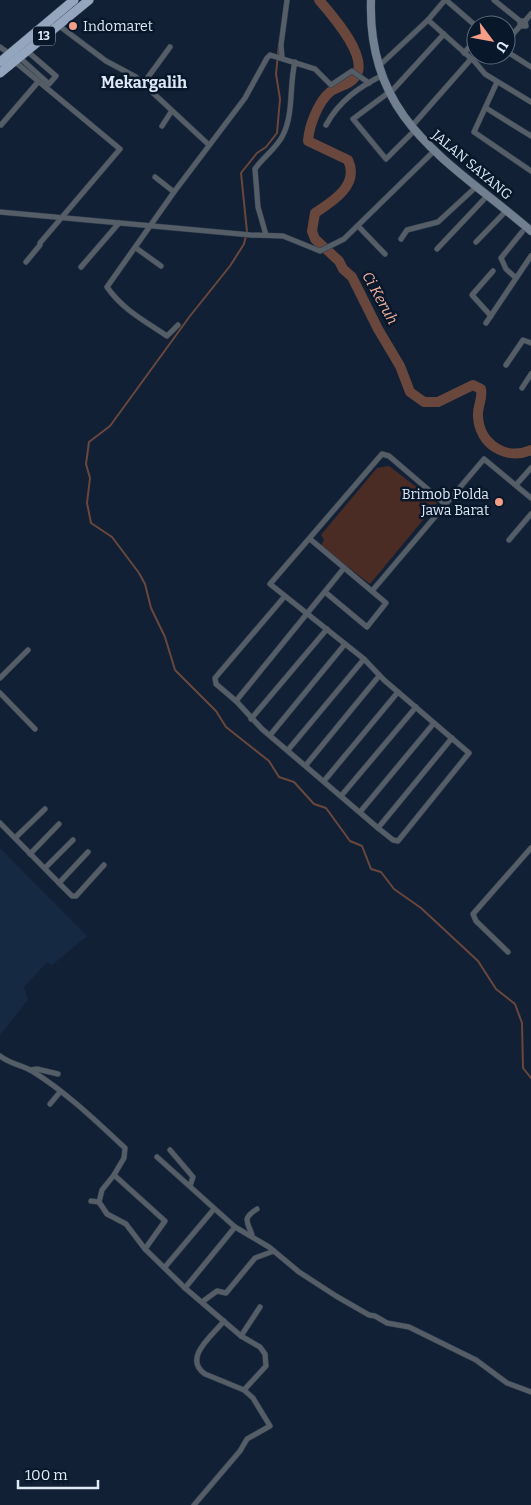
<svg xmlns="http://www.w3.org/2000/svg" width="531" height="1505" font-family="Bitter,serif">
<style>
.built{fill:#162943}
.green{fill:#4b2c24}
.lines{fill:none;stroke-linecap:round;stroke-linejoin:round}
.stream{stroke:#6a473c;stroke-width:2}
.river{stroke:#6a473c;stroke-width:10}
.minor-casing{stroke:#2e3c4f;stroke-width:6}
.secondary-casing{stroke:#2e3c4f;stroke-width:9}
.trunk-casing{stroke:#2e3c4f;stroke-width:10}
.minor{stroke:#555d67;stroke-width:5}
.secondary{stroke:#727f90;stroke-width:8}
.trunk{stroke:#94a6be;stroke-width:9}
.poi-dot{fill:#f49e86;stroke:#08172a;stroke-width:2}
.labels{text-anchor:middle;dominant-baseline:central;stroke-width:5;stroke-linejoin:round;paint-order:stroke}
.shield{fill:#08172a;stroke:#9ea9b9;stroke-width:1}
.shield-label{font-size:12px;font-weight:bold;fill:#dee8f6}
.poi-label{font-size:14px;fill:#dee8f6;stroke:#08172a;text-anchor:start}
.street-label{font-size:14px;fill:#dee8f6;stroke:#08172a}
.water-label{font-size:15px;font-style:italic;fill:#f4b29f;stroke:#08172a}
.quarter-label{font-size:16px;font-weight:bold;fill:#dee8f6;stroke:#08172a}
</style>
<rect width="100%" height="100%" fill="#112034"/>
<polygon class="built" points="0,848 87,936 52,965 47,962 24,987 28,1000 0,1035"/>
<polygon class="green" points="389,466 437,503 370,584 321,546 324,540 321,535 377,468"/>
<g class="lines">
<polyline class="stream" points="279,44 276,74 280,99 277,133 266,147 257,153 241,173 247,232 244,244 230,266 190,316 110,426 89,442 86,464 90,478 87,503 91,523 112,537 139,573 145,584 151,608 165,637 175,670 216,711 226,727 269,761 279,777 294,782 314,804 326,808 350,841 362,846 371,869 381,872 394,889 421,908 478,961 496,989 515,1004 522,1023 523,1068 531,1078"/>
<path class="river" d="M319,0C331,14 369,56 356,76C350,85 338,86 330,92C318,102 309,126 308,141L348,160C360,185 332,202 315,213L312,231L315,239L339,261L343,269L352,277L378,329L400,366L410,392L424,402H438L473,385L481,389C483,399 477,407 478,416C479,444 506,461 531,450"/>
<defs>
<g id="minor">
<polyline points="446,0 476,26"/>
<polyline points="494,0 520,21 525,21 526,26 520,26 520,21"/>
<polyline points="428,20 475,62 485,74 531,102"/>
<polyline points="525,21 531,14"/>
<polyline points="58,25 106,61 136,77 209,145"/>
<polyline points="506,42 520,26"/>
<polyline points="0,47 10,54"/>
<polyline points="506,51 531,67"/>
<polyline points="464,53 476,39"/>
<polyline points="19,57 49,84 56,76 27,51"/>
<polyline points="282,57 281,45 287,0"/>
<polyline points="14,61 120,149 40,243 40,245 26,262"/>
<polyline points="380,65 428,20 445,0"/>
<polyline points="497,82 474,132 531,171"/>
<polyline points="143,84 170,47"/>
<polyline points="388,93 353,119 386,159 414,131"/>
<polyline points="390,93 444,34"/>
<polyline points="486,108 531,136"/>
<polyline points="1,125 38,82"/>
<path d="M326,125C339,101 359,87 383,75"/>
<polyline points="162,126 171,112"/>
<polyline points="412,126 471,59"/>
<polyline points="155,177 174,192"/>
<polyline points="0,212 251,235 283,236 320,251 344,239 434,151"/>
<polyline points="358,226 385,254"/>
<path d="M266,235L258,207L255,169C263,157 277,148 283,135C294,113 289,85 295,62"/>
<polyline points="401,239 407,230 438,222 477,186"/>
<polyline points="476,242 507,210"/>
<polyline points="136,248 161,266"/>
<polyline points="437,249 488,195"/>
<polyline points="81,267 119,223"/>
<polyline points="516,278 506,269 501,258 522,232"/>
<polyline points="491,316 472,295 493,271"/>
<polyline points="486,323 531,256"/>
<path d="M178,325L167,336C145,321 123,310 107,287L174,192L245,98L267,58L270,55L315,69L331,85L352,71L369,83"/>
<polyline points="506,365 523,340 531,343"/>
<polyline points="522,388 531,374"/>
<polyline points="516,485 531,468"/>
<polyline points="310,539 386,603 367,627 325,592"/>
<polyline points="509,540 531,514"/>
<polyline points="372,591 484,459 531,498"/>
<polyline points="285,596 215,678 216,684 236,701 262,729 378,828 393,840 398,841 469,753 384,680 364,659 270,584 382,454 389,456 445,504"/>
<polyline points="0,678 28,650"/>
<polyline points="0,693 35,729"/>
<polyline points="236,701 344,568"/>
<polyline points="251,719 327,629"/>
<polyline points="271,734 345,644"/>
<polyline points="288,750 364,659"/>
<polyline points="306,765 379,676"/>
<polyline points="324,781 398,692"/>
<polyline points="341,796 416,707"/>
<polyline points="360,812 434,723"/>
<polyline points="0,823 59,883 88,852"/>
<polyline points="378,828 452,738"/>
<polyline points="15,838 45,809"/>
<polyline points="30,854 59,824"/>
<polyline points="45,868 73,840"/>
<polyline points="59,883 72,896 76,896 104,865"/>
<polyline points="508,952 476,921 473,914 531,848"/>
<path d="M0,1056C10,1064 22,1065 32,1071C66,1092 96,1121 125,1148L124,1158L114,1175L165,1221L145,1249L185,1288L241,1336L260,1347L265,1354L266,1366L244,1390"/>
<polyline points="30,1070 37,1069 58,1074"/>
<polyline points="50,1104 60,1092"/>
<polyline points="170,1150 193,1177 190,1186"/>
<polyline points="157,1157 235,1227 269,1247 299,1272 336,1296 369,1315 375,1316 387,1323 409,1327 476,1360 507,1383 531,1392"/>
<polyline points="114,1175 102,1190 99,1202 107,1214 126,1224 145,1249"/>
<polyline points="91,1201 99,1202"/>
<path d="M252,1235C248,1222 241,1219 257,1209"/>
<polyline points="165,1267 214,1209"/>
<polyline points="185,1288 235,1227"/>
<polyline points="202,1302 217,1291 226,1293 255,1258 274,1251"/>
<polyline points="241,1336 260,1307"/>
<path d="M194,1505L240,1451L247,1439L270,1426L253,1398L244,1390L205,1374C182,1358 213,1335 224,1321"/>
</g>
<path id="secondary" d="M371,0C367,122 450,161 531,231"/>
<g id="trunk">
<polyline points="0,62 74,0"/>
<polyline points="0,73 89,0"/>
</g>
</defs>
<use href="#minor" class="minor-casing"/>
<use href="#secondary" class="secondary-casing"/>
<use href="#trunk" class="trunk-casing"/>
<use href="#minor" class="minor"/>
<use href="#secondary" class="secondary"/>
<use href="#trunk" class="trunk"/>
</g>
<g class="poi-dot">
<circle cx="73" cy="26" r="5"/>
<circle cx="499" cy="502" r="5"/>
</g>
<g class="labels">
<rect class="shield" x="33" y="26.5" width="22" height="19" rx="4"/>
<g class="shield-label">
<text x="44" y="36">13</text>
</g>
<g class="poi-label">
<text x="83" y="26">Indomaret</text>
<text x="489" y="494" text-anchor="end">Brimob Polda<tspan x="489" dy="16">Jawa Barat</tspan></text>
</g>
<g class="street-label">
<text transform="translate(472 165) rotate(40)">JALAN SAYANG</text>
</g>
<g class="water-label">
<text transform="translate(380 298) rotate(61)">Ci Keruh</text>
</g>
<g class="quarter-label">
<text x="144" y="82">Mekargalih</text>
</g>
</g>
<g transform="translate(491 40) rotate(122)"><circle r="24" fill="#08172a" stroke="#5e6b7c"/>
<path d="M0-4L9 19L0 12L-9 19Z" fill="#f49e86"/>
<text y="-8" font-size="14" font-weight="bold" text-anchor="middle" fill="#dee8f6">U</text>
</g>
<path d="M18 1480v8h80v-8" fill="none" stroke="#dee8f6" stroke-width="2.5"/>
<text x="25" y="1480" font-size="15" fill="#dee8f6" stroke="#08172a" stroke-width="4" paint-order="stroke">100 m</text>
</svg>
